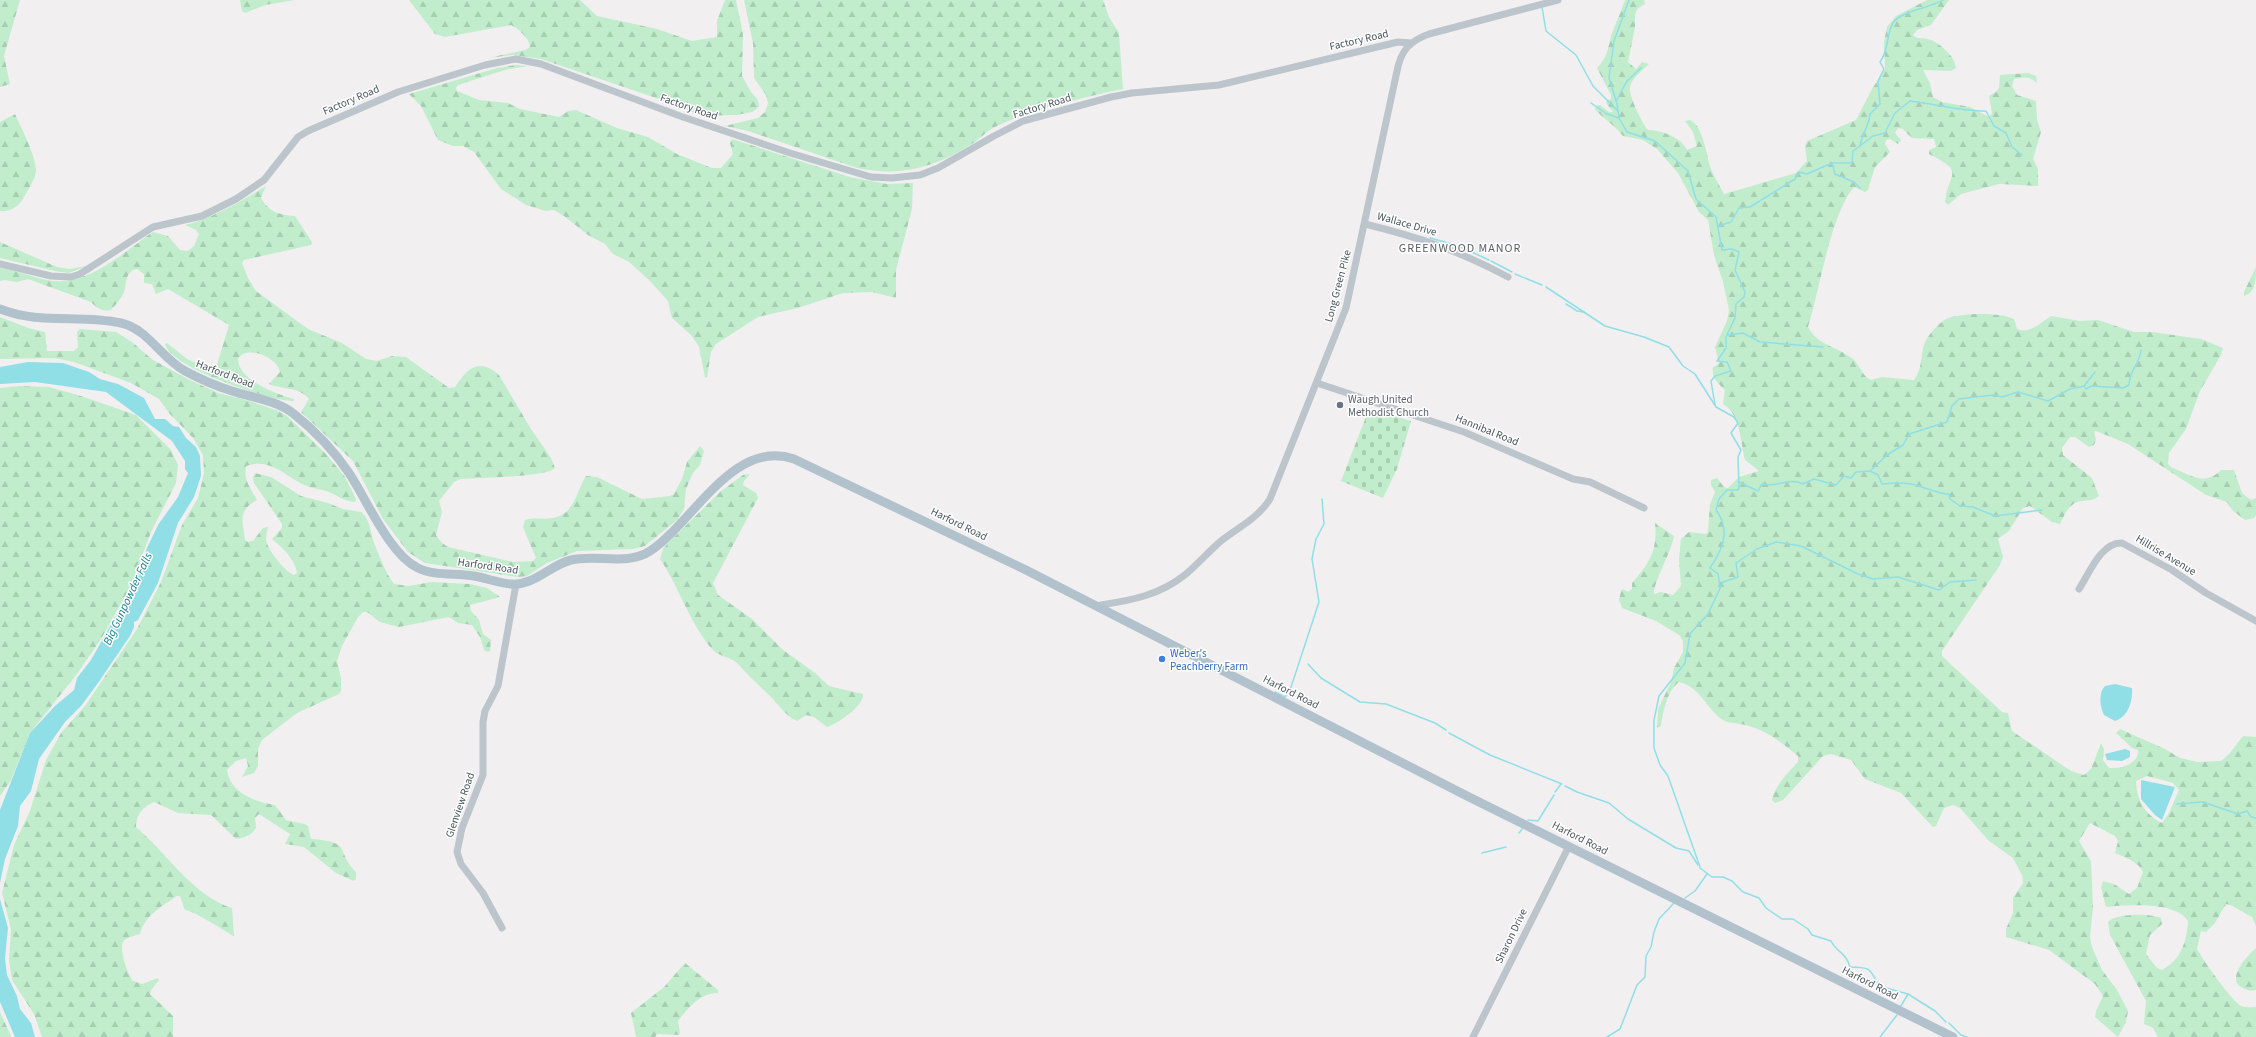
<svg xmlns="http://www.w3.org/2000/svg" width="2256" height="1037" font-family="'Source Sans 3',sans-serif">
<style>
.forest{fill:url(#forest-firs);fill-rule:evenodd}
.cemetery{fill:url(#cemetery-stones)}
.water{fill:#90dfe7}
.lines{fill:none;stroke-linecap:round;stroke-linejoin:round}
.stream{stroke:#90dfe7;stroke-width:1.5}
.minor{stroke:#bcc5cb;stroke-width:7}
.major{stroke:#b1c2cd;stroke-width:9}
.worship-dot{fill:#6b7280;stroke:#fff;stroke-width:1.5}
.shop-dot{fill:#3f7fe0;stroke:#fff;stroke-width:1.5}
.labels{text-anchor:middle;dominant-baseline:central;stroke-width:3;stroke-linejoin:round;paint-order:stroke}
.street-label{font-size:11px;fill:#48555c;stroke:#fff}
.worship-label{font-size:11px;fill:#5b616d;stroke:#fff;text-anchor:start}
.shop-label{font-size:11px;fill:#366cbe;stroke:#fff;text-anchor:start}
.neighbourhood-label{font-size:12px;letter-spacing:1px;fill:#5c6164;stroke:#fff}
.water-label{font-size:12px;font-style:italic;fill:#14818d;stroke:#fff}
</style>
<defs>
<pattern id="forest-firs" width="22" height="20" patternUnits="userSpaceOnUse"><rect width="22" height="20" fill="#c1edcd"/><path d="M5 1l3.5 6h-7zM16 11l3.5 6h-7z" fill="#a7cdb2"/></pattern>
<pattern id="cemetery-stones" width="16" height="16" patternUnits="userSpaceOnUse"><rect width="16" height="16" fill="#c1edcd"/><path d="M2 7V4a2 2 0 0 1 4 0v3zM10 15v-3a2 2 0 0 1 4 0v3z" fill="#a7cdb2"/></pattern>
</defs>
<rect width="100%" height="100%" fill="#f2eff0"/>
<g class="forest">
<polygon points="0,0 20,0 4,56 10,84 0,87"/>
<polygon points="240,0 295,0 265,5 245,13 242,11"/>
<path d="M409,0H580L597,16L657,29L692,41L717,37V21L725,0H736L743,34L742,76L751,92L758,100L759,107L752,112L737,115L701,116L662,100L541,59L513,55L488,58L525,50L530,47C529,38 519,29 511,25L445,37L435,34Z"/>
<path d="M744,0H1103L1109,17L1119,33L1123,89C1085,97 1029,110 995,127C986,131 979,140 970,145C935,168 899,177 857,168L748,131L725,126L758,118L765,112L768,103L766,95L754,78L753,43Z"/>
<path d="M1625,0H1644L1645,4L1637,9L1635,15V27L1628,62L1636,69L1642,62L1649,64C1643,70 1632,78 1630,86C1628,95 1642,123 1648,130C1662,130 1682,138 1687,150L1697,146L1693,132L1685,121L1690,120C1704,127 1706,155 1711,169C1714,177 1720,186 1724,194L1796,173L1807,161L1805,147L1807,141L1856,120L1872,89L1885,69L1884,42L1887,27L1896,16L1927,0H1949L1931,25L1917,30L1913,35C1918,40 1922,37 1928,39C1939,42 1955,56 1956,68L1951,71L1923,70L1930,83L1933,97L1942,102L1970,107L1989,117L1992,113L1989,96L1996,92L1999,88L2000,75L2028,73L2036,76L2037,83C2029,76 2025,77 2014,79L2012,86L2017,95L2036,101L2037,120L2041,132L2033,159L2038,169V186L1999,184L1961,194L1948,205L1945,202C1948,172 1967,173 1929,154V150L1936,147L1934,139L1912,138L1903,129L1898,128L1895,133L1901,140L1898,144L1890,139L1886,140L1885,144L1890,152L1875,167L1868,190L1865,192L1854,187C1830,216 1820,289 1808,327C1818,346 1837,346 1853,359C1860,365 1862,376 1871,380L1882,377L1914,380C1923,369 1920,354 1925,342C1929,334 1939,323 1946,319C1961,313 1999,312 2014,319L2017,329C2029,334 2041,323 2051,316L2080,321L2098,320L2134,332H2152L2201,339L2223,348L2221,355L2200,391L2186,429L2169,453L2168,464L2171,467C2191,475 2204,487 2221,470H2234L2242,493L2251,500L2256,498V515L2254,518L2245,520L2232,510L2227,502L2206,495L2128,444L2096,431H2094L2096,440L2094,445L2089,447L2075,437H2070L2062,448L2063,455L2092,478L2099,496C2093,501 2088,500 2081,501C2069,503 2065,514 2060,524L2052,522L2030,506L2023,508L2009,531L1998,539L2003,557L2000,565L1942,651V656L2002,712L2008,713L2012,731L2071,771L2084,775L2091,769L2101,743L2104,749L2103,760L2109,768C2121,769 2139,764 2138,750L2132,748L2116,733L2120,729L2165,749L2180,758L2197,762L2221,761L2229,754L2243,736L2256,737V926L2252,917C2245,914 2232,904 2226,904L2215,923L2206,932L2201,931L2197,949C2202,959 2232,1001 2241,1006C2245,1008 2251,1007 2256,1007V1037H2158L2153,1028L2144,1024L2146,1001L2110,935L2108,922C2115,913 2151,913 2161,918L2162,924L2150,935L2146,954L2157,968L2162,970C2181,960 2187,941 2188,921C2176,901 2126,905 2106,907L2101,888L2103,881L2114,884L2129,894L2137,888L2143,872C2138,861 2125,858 2115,853L2118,841L2115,836L2090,823L2079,841L2091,861L2093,907L2090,937L2092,947L2102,970L2117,990L2128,1011L2126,1022L2118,1037L2095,1017L2096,1011L2103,996L2095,984L2049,950L2006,937V929L2013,913V898L2023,883L2022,875L2013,858L1989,841L1960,808L1953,805L1944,808L1936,826L1933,827L1901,793L1865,779L1851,760L1831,754L1823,756L1783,800L1775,803L1772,800C1774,787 1789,771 1798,762V756C1784,744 1767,731 1749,726C1741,723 1732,724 1725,721C1707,712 1702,687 1679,682C1667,691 1663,712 1661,726L1657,728L1658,709L1671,682L1674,668L1683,652V641L1679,635L1656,621L1622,608L1619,600L1621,591L1623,589L1628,592L1632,589V583C1649,564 1658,550 1655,523L1674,536C1671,553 1653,583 1654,594L1661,592L1673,595L1681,586L1679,560L1681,539L1689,532L1706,534L1708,532L1710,504L1715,492L1711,485V480L1717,478L1724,487L1728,488L1739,477L1759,471L1745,460C1740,441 1741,415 1723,404L1725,390C1718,383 1711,378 1713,367L1719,364L1715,347L1727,321L1729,310L1723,282L1714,255L1708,220L1699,212L1678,173L1657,149L1643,140L1623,136C1615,126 1605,119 1595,110L1596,106L1600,105L1609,112H1613L1606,103L1607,100L1611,99V95L1597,68C1607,58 1608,49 1611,36C1615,24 1621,12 1625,0ZM2147,776L2173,783L2179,790L2169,813L2162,823C2145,815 2136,799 2136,781Z"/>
<polygon points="516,65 528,66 505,70 458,85 456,88 457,91 479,100 508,103 520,109 559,117 568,111 576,110 617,128 648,137 677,154 712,168 721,168 733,154 730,143 732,139 850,177 887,184 913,183 912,209 896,270 896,298 872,292 843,293 798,308 758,317 716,344 711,352 707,378 705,377 699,347 692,336 672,318 668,301 650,281 629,262 613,254 605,244 588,235 564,216 554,210 546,211 526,205 501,189 474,152 463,146 453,146 438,140 421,106 409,94 497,68"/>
<path d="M15,114C22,130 35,154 36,170C36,179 27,191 23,199C18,207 10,212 0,211V122Z"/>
<path d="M266,186L261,198C269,212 279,215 295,216L312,242L311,245L244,260L242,263L248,278L256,291L308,329L342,343L366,359L377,361L392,356L406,357L449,388L455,387C467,369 478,357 499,375L531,429L551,458L555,468C548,477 476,478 461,479L454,482L439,501L442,512L436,535L442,543L448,547L513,562L533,561L536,558L523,527L525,520C534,517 544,520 553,518C575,514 576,492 586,476L597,477L642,499L670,496L674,494L682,479L687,462L700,446L704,451L700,465L693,473L686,489L684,509L677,520L645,546L633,549L577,551L547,563L527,576L518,577L425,563L408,552L383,519L353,461L301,412L309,399C300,387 284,390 269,384L280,372C278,358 247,344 238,359C239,381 276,394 294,399V401C272,402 169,367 165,344L167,343L187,359L215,371L229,325L168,289L156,294L152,284L144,283V274L137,269C125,271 127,283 124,292C122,298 115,305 111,310C102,312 97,308 91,302L28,279L17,282L5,280L0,281V268C16,270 32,277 47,280C87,288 122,253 153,232L168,236L180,250L188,251L194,246L199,234L196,230L185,225C215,217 239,202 266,186Z"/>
<polygon points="0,242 57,267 69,269 87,266 69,273 55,271 0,258"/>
<path d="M2256,267C2256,279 2256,292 2244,296V292Z"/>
<path d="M0,317L28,328L45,332L47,351H74L78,347L77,332L80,329L116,332L132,342L153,360L188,379L218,393L246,400L276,410L287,416L327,455L345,477L356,499L355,502C344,501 338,496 329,492C320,489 310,488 302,484C283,474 269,458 246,466C243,479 251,489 257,500C237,511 243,521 245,540L248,542L253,541L263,528L268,527C267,531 266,536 266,540C267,549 285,572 294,575L297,573C295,559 282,547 272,539L282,528V524L254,483L253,478L255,473L271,477L301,496L328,503L343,509L361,512C371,520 370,533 374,543C380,557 385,572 394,584L409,586L431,582L470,584L487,588L500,597L470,605L471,611L479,620L483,634L491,640L490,651L488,652L484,650L480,637L472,625L458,623L449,617L399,627L380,622L367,612H363L358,617L342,646L337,661L341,678V691L339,694L297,713L262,740L258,749V766L254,773L242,777L248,766L246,758L236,761L227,770C230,792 254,802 275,805L286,820L305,824L308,826L311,839C353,842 335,850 356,872V879L354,881L336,873L304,847L285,844L290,834L259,814L255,818L256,828C252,835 244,838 236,839L211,815L178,813L154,802C143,807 136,814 136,827C166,852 193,896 232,908L234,936C224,931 193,910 185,910L180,896H177C161,907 145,915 140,934C134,936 126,937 123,942C119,950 128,975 133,981L142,984L158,978L159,980L151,990L150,994L173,1016V1037H42L34,1014L12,980L9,960L11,929L2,893L14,845L30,811L46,760L61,733L85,706L137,629L161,582L182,525L198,498L204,473L203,455L193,438L169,413L159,399L131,383L74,362L54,358L0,359Z"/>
<polygon points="19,386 49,387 81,396 136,415 171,450 178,465 176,483 151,532 131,586 101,639 77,674 30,733 11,780 0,796 0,388"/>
<path d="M750,474L744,481L743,485L756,493L758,498L713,583L718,595L752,619L782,649L815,673L829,686L863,694C865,705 837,724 827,727L814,717L806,715L797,721C785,716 776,701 766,692C756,683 747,674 738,664C732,657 719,657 712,649C690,624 679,587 660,559L663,549L668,543L720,492L743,475Z"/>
<path d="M2256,948V990C2250,991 2246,990 2241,987C2226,978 2248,955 2256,948Z"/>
<path d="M685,963L718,990V993C700,993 689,1007 678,1021L680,1032L679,1035L657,1034L655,1037H636L631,1013L664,987Z"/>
<polygon points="0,1012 11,1036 11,1037 0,1037"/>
</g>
<polygon class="cemetery" points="1369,409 1411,421 1397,469 1383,498 1341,481"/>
<g class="water">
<polygon points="28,362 63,363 89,372 100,379 118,384 144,398 155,419 165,419 173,426 179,427 186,438 196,447 200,456 201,476 194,497 178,523 158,583 138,620 134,622 134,627 130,636 98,683 81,706 65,722 39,759 31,791 20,806 18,826 5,859 0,883 0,810 30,733 55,706 74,690 77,678 91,660 119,610 127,600 147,548 158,525 178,497 188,473 185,469 185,461 172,441 106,392 35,382 0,384 0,367"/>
<path d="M2115,684L2132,688C2133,701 2128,717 2115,721L2104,715C2100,707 2098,693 2105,686Z"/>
<polygon points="2125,749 2130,751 2130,757 2122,761 2107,760 2105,754"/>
<polygon points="2141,780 2175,787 2162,820 2155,815 2141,799"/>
<polygon points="0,899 8,928 5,959 7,975 17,996 20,1009 31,1023 35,1037 15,1037 0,1002"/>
</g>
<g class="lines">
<g class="stream">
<polyline points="1629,0 1614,41 1609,78 1617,104 1619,118 1627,132 1655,141 1688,171 1696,199 1716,217 1722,250 1732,249 1739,252 1735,270 1745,292 1744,297 1736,304 1735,318 1726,337 1726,348 1717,361 1727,362 1731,371 1715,376 1711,381 1715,405"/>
<polyline points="1542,7 1546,31 1576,55 1593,86 1618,111"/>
<polyline points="1616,101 1627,81 1641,68"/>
<polyline points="1591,103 1607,114 1619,118"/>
<path d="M1860,146C1862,134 1869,126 1870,114L1880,104L1878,81L1884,69L1880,62C1889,50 1886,35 1893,23C1900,11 1931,8 1943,0"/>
<polyline points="1832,163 1835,174 1854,182 1860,188"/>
<path d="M1718,226L1731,222L1739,208L1750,207L1795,179L1799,172L1807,174L1832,163H1852L1853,151L1873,136L1885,133L1895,113L1910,101C1936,104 1960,111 1986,111L1994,126L2006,133L2012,147L2022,155"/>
<polyline points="1430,238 1452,244"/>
<polyline points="1459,246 1489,260"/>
<polyline points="1491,261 1512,272"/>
<polyline points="1515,274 1542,285"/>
<path d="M1546,287L1605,326L1644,337L1669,347L1683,366L1695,374L1716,407L1734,417L1738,423L1731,433L1741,450L1738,457L1739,487L1738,490H1727L1719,499L1716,510C1731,530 1723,549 1710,568L1718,574L1720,587"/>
<polyline points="1566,304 1577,311 1584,312"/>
<polyline points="1728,335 1743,333 1760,342 1823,347"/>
<polyline points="2084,386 2095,372"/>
<path d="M1870,471L1878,475L1882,484C1891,483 1902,482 1911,484C1922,486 1941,495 1949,494L1950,499L1960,506L1973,507L1995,516L2042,510"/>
<path d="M1739,482L1758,491L1762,484C1777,488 1789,477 1803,484L1814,479L1836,485L1844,476L1851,478L1856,472L1870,471L1887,455L1903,445L1909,434L1947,422L1952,406L1959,399L1993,395L2002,397L2018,392L2048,401L2070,389L2084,386L2086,389L2091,386L2123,388L2129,385C2130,368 2139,366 2141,350"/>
<polyline points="1308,664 1321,678 1360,702 1386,704 1435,723 1446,730"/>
<polyline points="1275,692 1285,697 1290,690 1319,602 1312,559 1316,539 1324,524 1322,499"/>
<polyline points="1449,733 1490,755 1562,784"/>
<polyline points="1565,786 1577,792 1609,803 1628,819 1676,848 1689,851 1698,865"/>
<polyline points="1555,792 1561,784"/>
<polyline points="2177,804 2203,802 2238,814 2247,811 2251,817 2256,818"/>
<polyline points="1528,820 1538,821 1554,795"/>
<polyline points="1519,833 1523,828"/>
<polyline points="1482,853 1506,847"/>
<polyline points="1700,867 1668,776 1660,765 1654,748 1654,720 1659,696 1685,663 1690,634 1708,614 1723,582 1738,577 1736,563 1757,549 1776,542 1801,546 1858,574 1873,579 1898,577 1939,590 1950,582 1976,580"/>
<path d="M1700,868L1712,877H1723L1732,881L1743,892L1759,898L1766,908L1782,919H1793L1808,929L1812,935L1831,941C1837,953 1846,952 1850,967C1871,967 1870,969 1879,986L1908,994L1935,1011L1946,1022"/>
<polyline points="1685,898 1695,891 1707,874"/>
<polyline points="1901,1006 1908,994"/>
<polyline points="1949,1023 1961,1035 1967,1037"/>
<polyline points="1607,1037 1620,1029 1637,985 1645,977 1646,956 1651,947 1654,932 1659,919 1674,903"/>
<polyline points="1880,1037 1897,1015"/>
</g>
<g class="minor">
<path d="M1365,224C1418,237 1460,251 1508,277"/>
<polyline points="0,264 51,276 71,277 80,274 153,227 202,216 236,199 264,180 298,137 308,131 398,92 485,65 516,59 541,64 680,116 790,153 871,177 892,178 920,175 938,168 994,136 1023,121 1111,97 1132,93 1219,85 1398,42 1411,43"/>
<polyline points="1317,383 1464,432 1573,479 1590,482 1644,508"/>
<path d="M2079,589C2089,574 2101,542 2122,543L2172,570L2206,593L2256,621"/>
<path d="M1099,607L1101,605C1133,600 1160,595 1186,574C1198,564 1209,551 1221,541C1239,527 1258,518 1270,499L1346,308L1397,71C1401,50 1410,41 1429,34L1558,0"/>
<polyline points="502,928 483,893 461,864 457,852 462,828 483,775 483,722 485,711 498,686 516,584"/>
<polyline points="1473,1037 1569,846"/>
</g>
<path class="major" d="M0,309C40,325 80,314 121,323C148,329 161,358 185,371C200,379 216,386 232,391C253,398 277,400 294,414C314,430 335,452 349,473C366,498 389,554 418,568C434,576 456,573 474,576C486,578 498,583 511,584C534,586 550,565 571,560C596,554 628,566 650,551C693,523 733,438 794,459L1024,569L1469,797L1953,1037"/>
</g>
<circle class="worship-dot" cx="1340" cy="405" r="4"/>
<circle class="shop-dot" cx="1162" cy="659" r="4"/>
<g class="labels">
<g class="street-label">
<text transform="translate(1359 40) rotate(-13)">Factory Road</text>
<text transform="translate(351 100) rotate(-23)">Factory Road</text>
<text transform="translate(1042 106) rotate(-17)">Factory Road</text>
<text transform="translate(689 107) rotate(19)">Factory Road</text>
<text transform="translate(1407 224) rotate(16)">Wallace Drive</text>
<text transform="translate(1338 286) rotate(-75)">Long Green Pike</text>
<text transform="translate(225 374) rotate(21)">Harford Road</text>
<text transform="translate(1487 430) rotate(22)">Hannibal Road</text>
<text transform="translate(959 524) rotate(26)">Harford Road</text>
<text transform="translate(2166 555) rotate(31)">Hillrise Avenue</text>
<text transform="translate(488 566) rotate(8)">Harford Road</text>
<text transform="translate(1291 692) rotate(27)">Harford Road</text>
<text transform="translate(460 805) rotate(-71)">Glenview Road</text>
<text transform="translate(1580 838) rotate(27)">Harford Road</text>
<text transform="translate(1511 936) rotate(-64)">Sharon Drive</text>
<text transform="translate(1870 983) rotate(27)">Harford Road</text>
</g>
<g class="worship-label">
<text x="1348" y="399">Waugh United<tspan x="1348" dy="13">Methodist Church</tspan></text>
</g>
<g class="shop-label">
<text x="1170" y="653">Weber's<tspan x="1170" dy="13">Peachberry Farm</tspan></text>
</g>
<g class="neighbourhood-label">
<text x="1460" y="248">GREENWOOD MANOR</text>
</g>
<g class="water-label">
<text transform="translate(128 599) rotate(-65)">Big Gunpowder Falls</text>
</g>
</g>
</svg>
